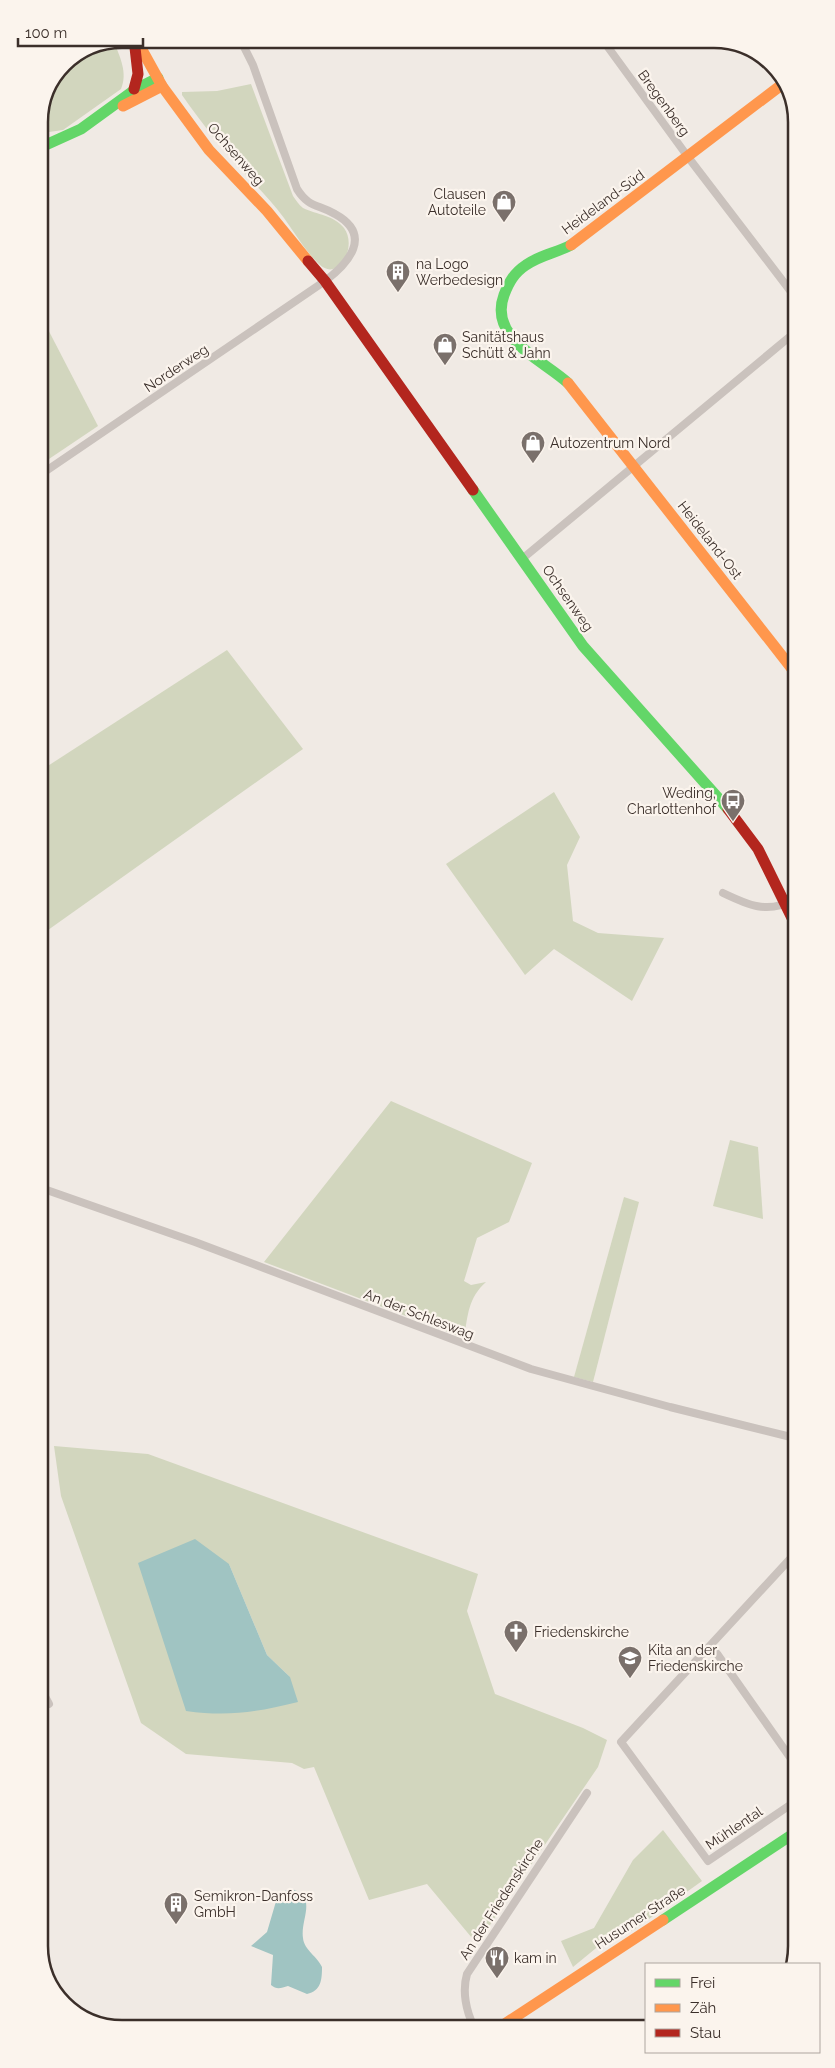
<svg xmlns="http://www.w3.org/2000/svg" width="835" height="2068" font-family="Raleway,sans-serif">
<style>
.green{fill:#d2d6be;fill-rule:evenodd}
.water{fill:#a0c4c2}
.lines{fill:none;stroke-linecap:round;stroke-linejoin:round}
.street{stroke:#cac2bd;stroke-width:8}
.fast{stroke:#63d668;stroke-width:11}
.slow{stroke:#ff974d;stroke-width:11}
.jam{stroke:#b3261e;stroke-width:11}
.labels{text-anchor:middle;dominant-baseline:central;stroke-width:4.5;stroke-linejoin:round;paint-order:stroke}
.street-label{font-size:14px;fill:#3b2f2a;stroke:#fbf4ed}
.poi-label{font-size:14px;fill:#3b2f2a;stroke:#fbf4ed;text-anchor:start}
.rim{fill:none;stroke:#3b2f2a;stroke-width:2.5}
</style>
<rect width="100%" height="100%" fill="#f0eae4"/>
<g class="green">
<path d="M114,42C120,57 128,73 121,89L63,130L49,132L39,130V116L63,63Z"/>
<path d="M251,84L293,196C296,200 299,205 303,208C317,215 334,215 344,228C358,247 338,283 319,264C305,251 295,233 284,218C272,201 255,185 241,169C220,146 200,121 182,95V92L217,91Z"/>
<polygon points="39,312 98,426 40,465"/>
<polygon points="227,650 303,749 41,935 40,771"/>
<polygon points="554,792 580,837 567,865 573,921 598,933 664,938 632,1001 554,949 525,975 446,864"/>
<path d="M391,1101L532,1163L509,1222L477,1238L464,1281L471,1285L486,1282C468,1298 468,1315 464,1338L264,1262Z"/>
<polygon points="730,1140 758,1147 763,1219 713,1206"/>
<polygon points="624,1197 639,1202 593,1382 574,1377"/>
<path d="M54,1446L148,1454L478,1574L467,1611L495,1694L583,1728L607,1740L598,1767L477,1944L427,1884L369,1900L314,1767L304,1769L292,1763L186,1754L141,1723L61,1496ZM138,1563L229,1564L267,1655L290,1677Z"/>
<polygon points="663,1830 702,1881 635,1929 601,1944 573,1967 561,1941 594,1928 633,1860"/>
</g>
<g class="water">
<path d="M195,1539L229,1564L267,1655L290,1677L298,1702C257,1712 229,1717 186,1711L138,1563Z"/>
<path d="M292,1889C318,1897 300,1920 303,1938C304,1950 318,1957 322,1967C322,1980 321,1991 307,1994L288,1986C281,1988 277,1990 271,1985L273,1955L251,1946L267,1932L277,1898L281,1892Z"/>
</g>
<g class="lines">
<g class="street">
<polyline points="471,39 477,41 486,39"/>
<polyline points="602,39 688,157 792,293"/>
<path d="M40,475L325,281C349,263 373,235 335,214C318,204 309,208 297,189L253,65L240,39"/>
<polyline points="522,559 793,334"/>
<path d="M723,893C748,905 767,914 794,900"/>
<polyline points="41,1188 195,1242 531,1369 670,1407 795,1438"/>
<polyline points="710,1646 718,1655 794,1763 793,1803 708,1861 621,1742 790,1559 795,1556"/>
<polyline points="42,1691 49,1704"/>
<path d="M474,2027C466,2011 462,1991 467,1974L587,1793"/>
</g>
<g class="fast">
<polyline points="39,148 81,129 136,89 158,78"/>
<path d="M568,383C543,360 488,338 504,295C509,282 514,273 526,265C540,255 556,253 571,245"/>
<polyline points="473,490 583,646 728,809"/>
<polyline points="663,1920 796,1832"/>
</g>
<g class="slow">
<polyline points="136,39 162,86 209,150 267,211 308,261"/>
<polyline points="123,106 162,86"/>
<polyline points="571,245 784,83"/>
<polyline points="568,383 793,670"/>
<polyline points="500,2027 663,1920"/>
</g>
<g class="jam">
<polyline points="134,39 138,74 134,89"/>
<polyline points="308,261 325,281 473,490"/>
<polyline points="728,809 758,849 794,922"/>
</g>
</g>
<defs>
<symbol id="shop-pin" viewBox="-11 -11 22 30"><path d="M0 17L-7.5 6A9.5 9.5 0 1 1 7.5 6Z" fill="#7a706b" stroke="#fbf4ed"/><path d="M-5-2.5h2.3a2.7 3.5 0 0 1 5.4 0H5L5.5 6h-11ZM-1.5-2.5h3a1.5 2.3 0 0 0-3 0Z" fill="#fff"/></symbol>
<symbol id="building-pin" viewBox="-11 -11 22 30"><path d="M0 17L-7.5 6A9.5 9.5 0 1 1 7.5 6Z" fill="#7a706b" stroke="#fbf4ed"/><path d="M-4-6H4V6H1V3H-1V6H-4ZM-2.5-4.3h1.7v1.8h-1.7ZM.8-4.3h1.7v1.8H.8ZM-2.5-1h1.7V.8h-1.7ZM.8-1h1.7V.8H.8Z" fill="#fff"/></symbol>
<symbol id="bus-pin" viewBox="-11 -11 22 30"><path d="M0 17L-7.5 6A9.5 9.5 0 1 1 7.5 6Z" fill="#7a706b" stroke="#fbf4ed"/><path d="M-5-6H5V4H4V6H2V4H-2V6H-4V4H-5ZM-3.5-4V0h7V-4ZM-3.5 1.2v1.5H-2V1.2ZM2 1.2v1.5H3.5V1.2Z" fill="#fff"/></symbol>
<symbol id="church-pin" viewBox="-11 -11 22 30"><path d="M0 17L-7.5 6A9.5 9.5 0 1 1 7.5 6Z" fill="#7a706b" stroke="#fbf4ed"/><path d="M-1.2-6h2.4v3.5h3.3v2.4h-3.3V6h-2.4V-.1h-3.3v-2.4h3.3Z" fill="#fff"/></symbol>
<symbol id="school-pin" viewBox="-11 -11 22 30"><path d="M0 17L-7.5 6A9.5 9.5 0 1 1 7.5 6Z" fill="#7a706b" stroke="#fbf4ed"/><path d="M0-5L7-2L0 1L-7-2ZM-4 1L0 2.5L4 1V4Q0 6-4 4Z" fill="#fff"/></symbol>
<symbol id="restaurant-pin" viewBox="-11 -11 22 30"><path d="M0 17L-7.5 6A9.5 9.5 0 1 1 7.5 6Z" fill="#7a706b" stroke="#fbf4ed"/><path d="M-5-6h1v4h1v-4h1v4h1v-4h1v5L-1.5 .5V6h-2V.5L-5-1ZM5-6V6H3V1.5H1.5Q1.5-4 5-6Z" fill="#fff"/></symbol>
</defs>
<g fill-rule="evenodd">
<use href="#shop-pin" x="490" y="188" width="28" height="38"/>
<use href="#building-pin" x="384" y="258" width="28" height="38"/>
<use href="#shop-pin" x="431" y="331" width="28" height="38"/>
<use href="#shop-pin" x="519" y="429" width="28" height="38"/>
<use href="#bus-pin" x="719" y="787" width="28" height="38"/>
<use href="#church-pin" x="502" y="1618" width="28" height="38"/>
<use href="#school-pin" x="616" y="1644" width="28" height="38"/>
<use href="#building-pin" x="162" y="1890" width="28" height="38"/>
<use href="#restaurant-pin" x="483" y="1944" width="28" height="38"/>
</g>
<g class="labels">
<g class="street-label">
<text transform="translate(664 103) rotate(54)">Bregenberg</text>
<text transform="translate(236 154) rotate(49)">Ochsenweg</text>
<text transform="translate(603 202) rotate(-36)">Heideland-Süd</text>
<text transform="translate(176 368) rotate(-34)">Norderweg</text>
<text transform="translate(710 540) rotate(52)">Heideland-Ost</text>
<text transform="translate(568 598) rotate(55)">Ochsenweg</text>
<text transform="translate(419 1314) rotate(21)">An der Schleswag</text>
<text transform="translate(734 1828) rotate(-34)">Mühlental</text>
<text transform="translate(501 1899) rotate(-57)">An der Friedenskirche</text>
<text transform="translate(640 1917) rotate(-33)">Husumer Straße</text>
</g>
<g class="poi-label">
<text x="486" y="194" text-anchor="end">Clausen<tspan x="486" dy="16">Autoteile</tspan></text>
<text x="416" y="264">na Logo<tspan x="416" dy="16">Werbedesign</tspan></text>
<text x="462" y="337">Sanitätshaus<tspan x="462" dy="16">Schütt &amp; Jahn</tspan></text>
<text x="550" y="443">Autozentrum Nord</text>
<text x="716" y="793" text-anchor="end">Weding,<tspan x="716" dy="16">Charlottenhof</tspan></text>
<text x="534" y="1632">Friedenskirche</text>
<text x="648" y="1650">Kita an der<tspan x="648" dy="16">Friedenskirche</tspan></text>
<text x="194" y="1896">Semikron-Danfoss<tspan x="194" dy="16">GmbH</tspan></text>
<text x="514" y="1958">kam in</text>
</g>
</g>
<path d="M0 0H835V2068H0ZM122 48H714A74 74 0 0 1 788 122V1946A74 74 0 0 1 714 2020H122A74 74 0 0 1 48 1946V122A74 74 0 0 1 122 48Z" fill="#fbf4ed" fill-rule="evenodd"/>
<path class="rim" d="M122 48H714A74 74 0 0 1 788 122V1946A74 74 0 0 1 714 2020H122A74 74 0 0 1 48 1946V122A74 74 0 0 1 122 48Z"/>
<rect x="645" y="1963" width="175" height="90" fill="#fbf4ed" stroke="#aea59f"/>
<rect x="655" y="1979" width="25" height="8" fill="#63d668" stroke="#aea59f"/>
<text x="690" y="1988" font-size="15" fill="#3b2f2a">Frei</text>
<rect x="655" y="2004" width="25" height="8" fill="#ff974d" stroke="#aea59f"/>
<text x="690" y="2013" font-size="15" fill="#3b2f2a">Zäh</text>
<rect x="655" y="2029" width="25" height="8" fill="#b3261e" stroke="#aea59f"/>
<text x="690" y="2038" font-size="15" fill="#3b2f2a">Stau</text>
<path d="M18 38v8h125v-8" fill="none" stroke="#3b2f2a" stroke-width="2.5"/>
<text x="25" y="38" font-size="15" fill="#3b2f2a" stroke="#fbf4ed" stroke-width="4" paint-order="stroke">100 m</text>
</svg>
